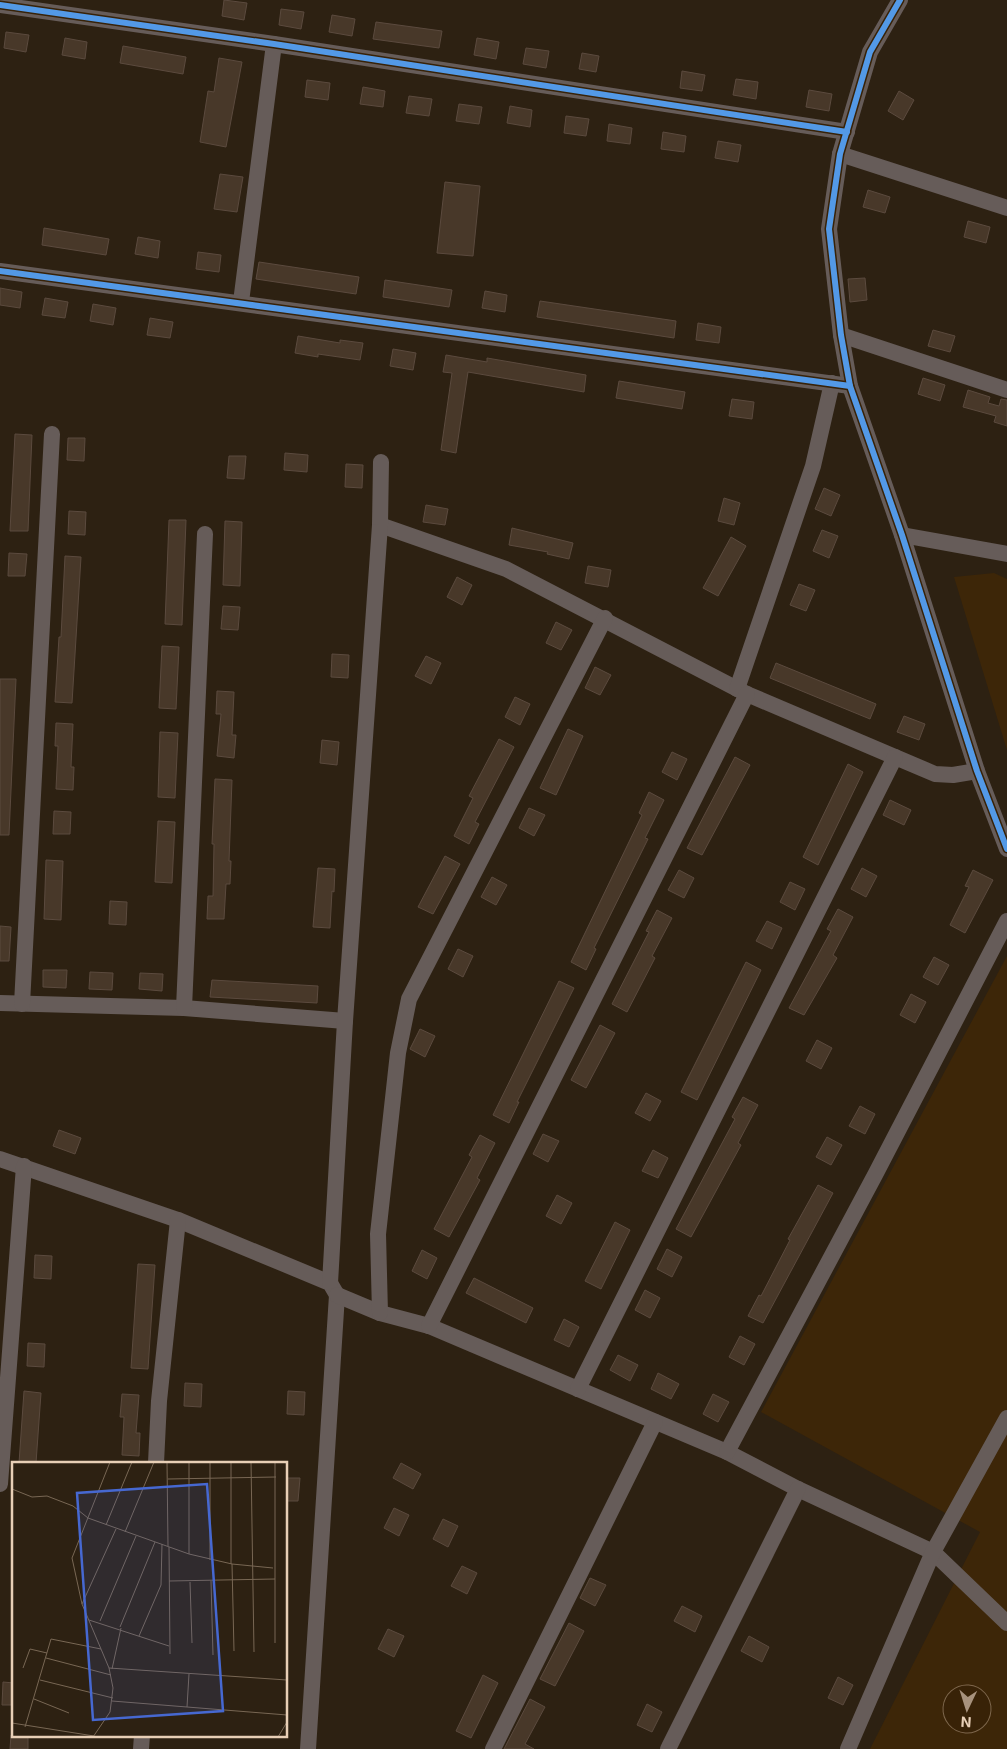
<svg xmlns="http://www.w3.org/2000/svg" width="1007" height="1749" font-family="Inter,sans-serif">
<style>
.built{fill:#3d2608;fill-rule:evenodd}
.building{fill:#483829;stroke:#5b4a3e}
.lines{fill:none;stroke-linecap:round;stroke-linejoin:round}
.minor{stroke:#665c59;stroke-width:16}
.cycleway-casing{stroke:#382207;stroke-width:9}
.cycleway{stroke:#5399e6;stroke-width:6}
.inset-road{fill:none;stroke:#786754;stroke-width:1}
.view{fill:#4668d1;fill-opacity:0.15;stroke:#4668d1;stroke-width:2.5}
.inset-edge{fill:none;stroke:#e8cfb6;stroke-width:2.5}
</style>
<rect width="100%" height="100%" fill="#2d2112"/>
<g class="built">
<polygon points="994,573 1007,579 1007,750 954,577"/>
<path d="M1007,956V1749H870L980,1532L761,1412ZM952,1694H982V1724H952Z"/>
</g>
<g class="building">
<polygon points="224,0 247,3 244,20 222,16"/>
<polygon points="281,9 304,12 301,29 279,25"/>
<polygon points="332,15 355,19 352,36 329,32"/>
<polygon points="376,22 442,31 439,48 373,39"/>
<polygon points="6,32 29,35 26,52 4,48"/>
<polygon points="65,38 87,42 85,59 62,55"/>
<polygon points="477,38 499,42 496,59 474,55"/>
<polygon points="123,46 186,57 183,74 120,63"/>
<polygon points="526,48 549,51 546,68 523,64"/>
<polygon points="582,53 599,56 596,72 579,69"/>
<polygon points="219,58 242,62 226,147 200,142 208,91 214,92"/>
<polygon points="682,71 705,75 702,91 680,88"/>
<polygon points="736,79 758,82 756,99 733,95"/>
<polygon points="307,80 330,83 328,100 305,97"/>
<polygon points="363,87 385,91 383,107 360,104"/>
<polygon points="809,90 832,94 829,111 806,107"/>
<polygon points="899,91 914,100 903,120 888,111"/>
<polygon points="409,96 432,99 429,116 406,113"/>
<polygon points="459,104 482,107 479,124 456,121"/>
<polygon points="510,106 532,110 530,127 507,123"/>
<polygon points="566,116 589,119 586,136 564,133"/>
<polygon points="609,124 632,128 630,144 607,141"/>
<polygon points="663,132 686,136 684,152 661,149"/>
<polygon points="718,141 741,145 738,162 715,158"/>
<polygon points="220,174 243,177 237,212 214,209"/>
<polygon points="445,182 480,186 473,256 437,253"/>
<polygon points="868,190 890,197 885,213 863,207"/>
<polygon points="968,221 990,227 986,243 964,237"/>
<polygon points="44,228 109,239 106,255 42,245"/>
<polygon points="138,237 160,241 158,258 135,254"/>
<polygon points="198,252 221,255 219,272 196,269"/>
<polygon points="259,262 359,277 356,294 256,279"/>
<polygon points="865,278 867,300 850,302 848,279"/>
<polygon points="385,280 452,290 449,307 383,297"/>
<polygon points="0,288 22,292 20,308 0,305"/>
<polygon points="485,291 507,295 505,312 482,308"/>
<polygon points="45,298 68,302 65,318 42,315"/>
<polygon points="540,301 676,321 674,338 537,317"/>
<polygon points="93,304 116,308 113,325 90,321"/>
<polygon points="150,318 173,322 170,338 147,335"/>
<polygon points="698,323 721,327 719,343 696,340"/>
<polygon points="933,330 955,336 950,352 928,346"/>
<polygon points="298,336 340,343 340,340 363,343 360,360 318,354 318,357 295,353"/>
<polygon points="393,349 416,353 413,370 390,366"/>
<polygon points="446,355 487,362 487,358 586,375 584,392 468,372 456,453 441,450 452,373 443,372"/>
<polygon points="923,378 945,385 940,401 918,394"/>
<polygon points="619,381 685,392 682,409 616,398"/>
<polygon points="968,390 990,397 988,403 999,406 1001,399 1007,400 1007,426 994,422 996,416 963,407"/>
<polygon points="732,399 754,402 752,419 729,416"/>
<polygon points="15,434 32,435 28,531 10,531"/>
<polygon points="68,438 85,438 84,461 67,460"/>
<polygon points="285,453 308,455 307,472 284,470"/>
<polygon points="229,456 246,456 244,479 227,478"/>
<polygon points="346,464 363,465 362,488 345,487"/>
<polygon points="824,488 840,495 831,516 815,509"/>
<polygon points="724,498 740,503 734,525 718,521"/>
<polygon points="426,505 448,509 445,525 423,522"/>
<polygon points="69,511 86,512 85,535 68,534"/>
<polygon points="169,520 186,520 182,625 165,624"/>
<polygon points="225,521 242,522 240,586 223,585"/>
<polygon points="512,528 573,543 569,559 547,554 548,552 509,545"/>
<polygon points="822,530 838,536 829,558 813,551"/>
<polygon points="731,537 746,546 718,596 703,588"/>
<polygon points="9,553 27,554 25,576 8,576"/>
<polygon points="65,556 81,557 72,703 55,702 59,637 61,637"/>
<polygon points="588,566 611,570 608,587 585,583"/>
<polygon points="457,577 472,585 462,605 447,597"/>
<polygon points="799,584 815,590 806,611 790,605"/>
<polygon points="223,606 240,607 238,630 221,629"/>
<polygon points="556,622 572,630 561,650 546,643"/>
<polygon points="162,646 179,647 176,709 159,708"/>
<polygon points="332,654 349,655 348,678 331,677"/>
<polygon points="426,656 441,663 431,684 415,676"/>
<polygon points="776,663 876,704 870,719 770,678"/>
<polygon points="595,667 611,675 600,695 585,688"/>
<polygon points="0,679 16,679 9,835 0,835"/>
<polygon points="217,691 234,692 232,735 236,735 234,758 217,756 221,714 216,714"/>
<polygon points="515,697 530,704 520,725 505,717"/>
<polygon points="904,716 925,724 919,740 897,732"/>
<polygon points="56,723 73,724 71,767 74,767 73,790 56,789 58,746 55,746"/>
<polygon points="568,729 583,736 556,795 540,788"/>
<polygon points="160,732 178,733 175,798 158,797"/>
<polygon points="499,739 514,747 475,822 479,824 469,844 454,836 473,798 469,796"/>
<polygon points="322,740 339,742 337,765 320,763"/>
<polygon points="672,752 687,759 677,780 662,772"/>
<polygon points="735,757 750,765 702,855 687,848"/>
<polygon points="848,764 863,772 818,865 803,857"/>
<polygon points="215,779 232,780 229,861 231,861 230,884 226,884 224,919 207,919 208,896 213,896 214,844 212,844"/>
<polygon points="649,792 664,800 645,838 648,839 594,948 596,949 586,970 571,962 642,815 639,813"/>
<polygon points="890,800 911,810 904,825 883,815"/>
<polygon points="529,808 545,815 534,836 519,828"/>
<polygon points="54,811 71,812 70,834 53,834"/>
<polygon points="158,821 175,822 172,883 155,882"/>
<polygon points="445,856 460,864 433,914 418,907"/>
<polygon points="46,860 63,861 61,920 44,919"/>
<polygon points="318,868 335,869 334,892 332,891 330,928 313,927"/>
<polygon points="862,868 877,876 866,897 851,889"/>
<polygon points="679,870 694,878 684,898 668,890"/>
<polygon points="973,870 993,880 965,933 950,925 969,887 965,886"/>
<polygon points="492,877 507,885 496,905 481,897"/>
<polygon points="790,882 805,889 795,910 780,902"/>
<polygon points="110,901 127,902 126,925 109,924"/>
<polygon points="838,909 853,917 833,955 837,958 804,1015 789,1008 831,931 827,929"/>
<polygon points="657,910 672,918 652,956 655,958 627,1012 612,1004 649,932 646,931"/>
<polygon points="767,921 782,928 772,949 756,941"/>
<polygon points="0,926 11,927 9,961 0,961"/>
<polygon points="458,949 473,956 463,977 448,969"/>
<polygon points="934,957 949,965 938,985 923,977"/>
<polygon points="746,962 761,970 697,1100 681,1092"/>
<polygon points="43,970 67,970 66,988 43,987"/>
<polygon points="90,972 113,973 112,990 89,989"/>
<polygon points="140,973 163,974 162,991 139,989"/>
<polygon points="212,980 318,986 317,1003 210,997"/>
<polygon points="559,981 574,988 517,1102 519,1102 509,1123 493,1115"/>
<polygon points="911,994 926,1002 915,1023 900,1015"/>
<polygon points="600,1025 615,1033 586,1088 571,1080"/>
<polygon points="420,1029 435,1036 425,1057 410,1049"/>
<polygon points="817,1040 832,1048 821,1069 806,1061"/>
<polygon points="646,1093 661,1101 650,1121 635,1113"/>
<polygon points="743,1097 758,1105 738,1143 741,1145 691,1237 676,1229 735,1119 732,1117"/>
<polygon points="860,1106 875,1114 865,1134 849,1126"/>
<polygon points="59,1130 81,1138 75,1154 53,1146"/>
<polygon points="543,1134 559,1141 548,1162 533,1154"/>
<polygon points="480,1135 495,1143 477,1178 480,1180 449,1237 434,1229 472,1157 469,1155"/>
<polygon points="827,1137 842,1145 831,1165 816,1157"/>
<polygon points="653,1150 668,1158 658,1178 642,1171"/>
<polygon points="818,1185 833,1193 763,1323 748,1316 759,1295 761,1296 790,1240 788,1239"/>
<polygon points="557,1195 572,1203 561,1224 546,1216"/>
<polygon points="615,1222 630,1230 601,1289 585,1281"/>
<polygon points="667,1249 682,1257 672,1277 657,1269"/>
<polygon points="422,1250 437,1258 427,1279 412,1271"/>
<polygon points="35,1255 52,1256 51,1279 34,1278"/>
<polygon points="138,1264 155,1265 148,1369 131,1368"/>
<polygon points="474,1278 533,1308 526,1323 466,1293"/>
<polygon points="645,1290 660,1298 650,1318 635,1310"/>
<polygon points="564,1319 579,1327 569,1347 554,1340"/>
<polygon points="740,1336 755,1344 744,1365 729,1357"/>
<polygon points="28,1343 45,1344 44,1367 27,1366"/>
<polygon points="618,1355 638,1365 630,1381 610,1370"/>
<polygon points="658,1373 679,1384 671,1399 651,1389"/>
<polygon points="185,1383 202,1384 201,1407 184,1406"/>
<polygon points="24,1391 41,1393 36,1463 19,1463"/>
<polygon points="288,1391 305,1392 304,1415 287,1414"/>
<polygon points="122,1394 139,1395 136,1433 140,1433 139,1456 122,1455 124,1417 120,1417"/>
<polygon points="713,1394 729,1402 718,1422 703,1414"/>
<polygon points="401,1463 421,1474 413,1489 393,1478"/>
<polygon points="286,1478 300,1478 298,1501 286,1501"/>
<polygon points="394,1508 409,1515 399,1536 384,1528"/>
<polygon points="443,1519 458,1526 448,1547 433,1539"/>
<polygon points="462,1566 477,1573 467,1594 451,1586"/>
<polygon points="590,1578 606,1585 595,1606 580,1598"/>
<polygon points="682,1606 702,1616 695,1632 674,1621"/>
<polygon points="569,1623 584,1631 555,1686 540,1679"/>
<polygon points="388,1629 404,1636 394,1657 378,1649"/>
<polygon points="749,1636 769,1647 762,1662 741,1651"/>
<polygon points="483,1675 498,1683 471,1738 456,1731"/>
<polygon points="838,1677 853,1685 843,1705 828,1698"/>
<polygon points="3,1682 14,1683 14,1705 2,1705"/>
<polygon points="530,1699 545,1707 525,1744 534,1749 504,1749"/>
<polygon points="647,1704 662,1712 652,1732 637,1725"/>
<polygon points="11,1735 28,1735 28,1749 10,1749"/>
</g>
<g class="lines">
<g class="minor">
<polyline points="900,0 870,52 840,154 829,229 841,335 850,386 902,535 977,771 1007,849"/>
<polyline points="0,5 274,44 847,132"/>
<polyline points="840,154 1007,208"/>
<polyline points="0,271 850,386"/>
<polyline points="241,302 274,44"/>
<polyline points="841,335 1007,390"/>
<polyline points="380,525 506,569 747,694 935,774 953,775 977,771"/>
<polyline points="902,535 1007,554"/>
<polyline points="737,689 813,466 832,383"/>
<polyline points="0,1003 184,1008 345,1021"/>
<polyline points="22,1004 52,434"/>
<polyline points="184,1008 205,534"/>
<polyline points="0,1159 178,1220 330,1283 337,1295 308,1749"/>
<polyline points="330,1283 345,1021 380,525 381,462"/>
<polyline points="337,1295 380,1313 429,1326 727,1452 798,1489 933,1552 1007,1623"/>
<polyline points="380,1313 378,1234 398,1053 409,999 605,618"/>
<polyline points="429,1326 747,694"/>
<polyline points="578,1389 895,757"/>
<polyline points="727,1452 875,1175 1007,921"/>
<polyline points="156,1463 159,1401 178,1220"/>
<polyline points="0,1484 24,1166"/>
<polyline points="141,1749 142,1735"/>
<polyline points="493,1749 655,1422"/>
<polyline points="668,1749 798,1489"/>
<polyline points="848,1749 933,1552 1007,1418"/>
</g>
<defs>
<g id="cycleway">
<polyline points="900,0 870,52 840,154 829,229 841,335 850,386 902,535 977,771 1007,849"/>
<polyline points="0,5 274,44 847,132"/>
<polyline points="0,271 850,386"/>
</g>
</defs>
<use href="#cycleway" class="cycleway-casing"/>
<use href="#cycleway" class="cycleway"/>
</g>
<g transform="translate(12 1462)">
<rect width="275" height="275" fill="#2d2112"/>
<path class="inset-road" d="M155,0L156,84M177,0V92M219,0V102M239,0L242,190M156,17L264,15M0,27L20,35L35,34L61,44L76,56L177,92L220,102L261,106M94,63L120,0M113,70L142,0M157,85L158,192M198,98V0M220,102L222,189M157,119L263,117M199,119L201,193M178,120L180,181M70,142L104,67M77,158L157,184M88,159L124,74M108,165L143,80M127,174L149,123L150,82M263,181V0M34,196L99,213M11,206L18,187L35,191M97,206L275,218M100,207L109,166M28,218L101,236M22,237L57,251M100,239L275,253M175,245L177,212M0,261L82,274M13,265L39,177L89,187M81,275L98,250L101,226L97,206L70,142L60,96L98,0M266,275L275,260"/>
<path class="view" d="M195,22L211,249L81,258L65,31Z"/>
<rect width="275" height="275" class="inset-edge"/>
</g>
<g transform="translate(967 1709) rotate(184)"><circle r="24" fill="#382207" stroke="#7e674d"/>
<path d="M0-4L9 19L0 12L-9 19Z" fill="#a7927d"/>
<text y="-8" font-size="14" font-weight="bold" text-anchor="middle" fill="#e8cfb6">N</text>
</g>
</svg>
